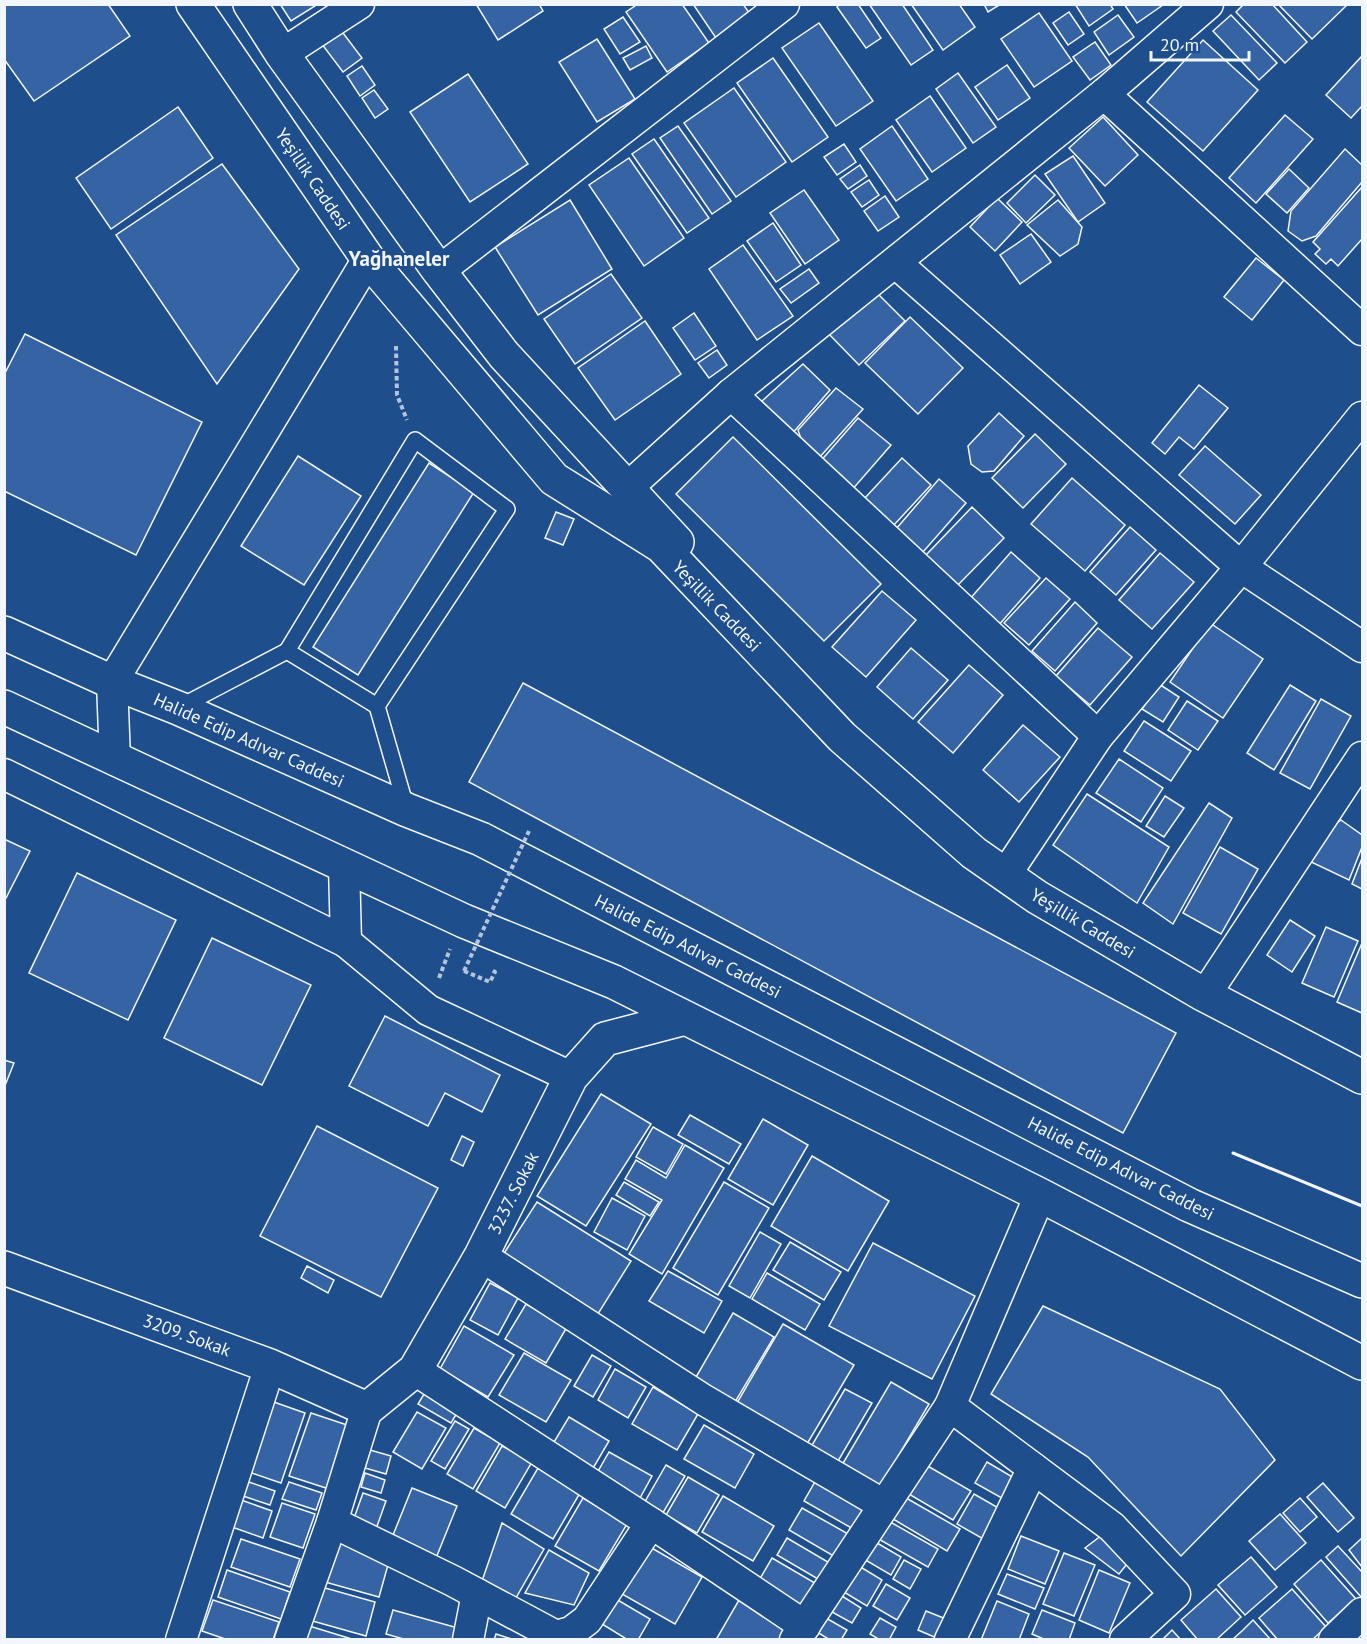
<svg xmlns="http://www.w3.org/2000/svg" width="1367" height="1644" font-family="'PT Sans',sans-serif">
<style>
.building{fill:#3563a3;stroke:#f2f6ff;stroke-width:1.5}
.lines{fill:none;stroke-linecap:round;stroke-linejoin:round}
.lane-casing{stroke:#f2f6ff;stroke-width:18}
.street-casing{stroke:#f2f6ff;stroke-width:33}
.secondary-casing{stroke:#f2f6ff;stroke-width:36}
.primary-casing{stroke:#f2f6ff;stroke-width:36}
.path{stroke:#b3c4dc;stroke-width:4;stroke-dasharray:4.5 3;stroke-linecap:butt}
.lane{stroke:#1f4e8c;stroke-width:15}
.street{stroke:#1f4e8c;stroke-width:30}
.secondary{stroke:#1f4e8c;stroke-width:33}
.primary{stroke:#1f4e8c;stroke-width:33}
.path-bridge{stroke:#b3c4dc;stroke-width:4;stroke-dasharray:4.5 3;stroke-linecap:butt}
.wall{stroke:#f2f6ff;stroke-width:3}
.labels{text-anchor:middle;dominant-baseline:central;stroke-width:4.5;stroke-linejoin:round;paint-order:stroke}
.street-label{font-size:18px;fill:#f2f6ff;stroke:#1f4e8c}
.quarter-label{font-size:21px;font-weight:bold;fill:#f2f6ff;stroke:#1f4e8c}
</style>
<rect width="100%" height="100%" fill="#1f4e8c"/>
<g class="building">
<polygon points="4,4 108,4 130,36 34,101 4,59"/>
<polygon points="280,4 314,4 315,6 291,21"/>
<polygon points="476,4 539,4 543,11 498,40"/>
<polygon points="638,4 682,4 709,43 667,72 626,12"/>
<polygon points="693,4 743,4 750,14 716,38"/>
<polygon points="840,4 858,4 881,38 866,48 837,7"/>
<polygon points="869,4 902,4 933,50 911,65"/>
<polygon points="911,4 959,4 975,27 943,50"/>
<polygon points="984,4 1001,4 988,12"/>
<polygon points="1075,4 1110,4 1113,9 1089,26"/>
<polygon points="1124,4 1162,4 1163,5 1137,23"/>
<polygon points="1244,4 1272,4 1307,42 1285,63 1236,12"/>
<polygon points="1278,4 1348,4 1312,39"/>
<polygon points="1069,12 1084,34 1068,45 1053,23"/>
<polygon points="1039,13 1072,61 1034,87 1001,39"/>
<polygon points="1118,15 1134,37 1109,55 1094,32"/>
<polygon points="1231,15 1277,63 1259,80 1213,31"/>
<polygon points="623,17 640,42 620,54 604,29"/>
<polygon points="819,23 873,101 836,126 782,48"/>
<polygon points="340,29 362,58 343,72 321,43"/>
<polygon points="597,39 635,99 597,122 559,62"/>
<polygon points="1203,40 1258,90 1203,151 1147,102"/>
<polygon points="1095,42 1111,65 1090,80 1073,57"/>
<polygon points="646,46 652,58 630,70 623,58"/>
<polygon points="1362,56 1362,106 1351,118 1326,95"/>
<polygon points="773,58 828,137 792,162 737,83"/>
<polygon points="1007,65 1030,98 998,120 975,87"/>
<polygon points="362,66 375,85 360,96 347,76"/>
<polygon points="958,73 996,127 973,143 936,89"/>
<polygon points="468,74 528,164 470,202 410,112"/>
<polygon points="734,88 786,162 736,197 684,123"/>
<polygon points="374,90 388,109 375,118 362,98"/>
<polygon points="930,96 966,148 932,172 896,120"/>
<polygon points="178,107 213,158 111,229 76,178"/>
<polygon points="1285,115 1313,139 1256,203 1229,178"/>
<polygon points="1103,117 1138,155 1105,186 1069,148"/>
<polygon points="678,126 731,201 712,214 660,138"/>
<polygon points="892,126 928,179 896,201 860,149"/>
<polygon points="654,139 709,218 687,233 632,154"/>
<polygon points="844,144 856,162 837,175 824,157"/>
<polygon points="1345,149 1362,165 1362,182 1316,236 1302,241 1288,231 1291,211"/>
<polygon points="1073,156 1105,203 1078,222 1045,174"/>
<polygon points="629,158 684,238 644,266 589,185"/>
<polygon points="222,164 299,269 217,384 116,235"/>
<polygon points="860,165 867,176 848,189 840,179"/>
<polygon points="1289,169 1309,188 1287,213 1266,194"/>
<polygon points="1035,175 1055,195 1026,223 1007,203"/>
<polygon points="869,180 879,195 862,207 851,192"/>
<polygon points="1362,187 1362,239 1338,266 1331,259 1326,264 1315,254 1320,249 1313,242"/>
<polygon points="804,190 839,240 805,264 770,213"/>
<polygon points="885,196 899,217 878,231 864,211"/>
<polygon points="997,198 1022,222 995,251 970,227"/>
<polygon points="570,200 612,269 538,315 495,247"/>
<polygon points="1058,200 1082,227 1078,244 1060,256 1027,225"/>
<polygon points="773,223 801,265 776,282 747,241"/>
<polygon points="1031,234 1051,262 1020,284 1000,255"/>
<polygon points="743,245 793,316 757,340 709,269"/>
<polygon points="1256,258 1284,280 1252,320 1224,297"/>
<polygon points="809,269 819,283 791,303 780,289"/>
<polygon points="611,274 642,318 575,364 544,319"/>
<polygon points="872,288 905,321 859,365 827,332"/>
<polygon points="694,313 716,346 695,360 673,328"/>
<polygon points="910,317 963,368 918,414 865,363"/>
<polygon points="645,321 681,374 615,420 578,368"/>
<polygon points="25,334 202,422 136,555 4,491 4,375"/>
<polygon points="717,350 727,365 709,378 698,363"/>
<polygon points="803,364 830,390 791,435 765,416 762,401"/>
<polygon points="1199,385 1228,408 1194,449 1179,437 1165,454 1152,443"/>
<polygon points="836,388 863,409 818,459 805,451 798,430"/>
<polygon points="999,413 1024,436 994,471 982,472 971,464 968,446"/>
<polygon points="858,418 891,445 851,491 819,463"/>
<polygon points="1035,434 1066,464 1023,508 992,478"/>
<polygon points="733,437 881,584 824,641 676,494"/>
<polygon points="1205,446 1261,495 1235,524 1179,475"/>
<polygon points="298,456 361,496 304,585 241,546"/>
<polygon points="902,458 931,485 893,526 864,499"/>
<polygon points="429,463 474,492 358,675 313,647"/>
<polygon points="1072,478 1125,525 1085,571 1031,524"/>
<polygon points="939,479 966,503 923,552 896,529"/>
<polygon points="972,507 1004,538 957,586 926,555"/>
<polygon points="556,512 574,519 563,545 545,538"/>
<polygon points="1130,527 1156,550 1116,595 1090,572"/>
<polygon points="1011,552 1040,578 998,626 969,600"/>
<polygon points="1160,553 1194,582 1152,629 1119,600"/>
<polygon points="1046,578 1070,599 1029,645 1004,623"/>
<polygon points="882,591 916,620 866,677 832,647"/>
<polygon points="1075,602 1097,623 1055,671 1032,651"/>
<polygon points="1210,623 1263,659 1223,718 1170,682"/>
<polygon points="1098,628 1132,657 1090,705 1056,676"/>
<polygon points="911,648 948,680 913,719 877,687"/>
<polygon points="969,665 1003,695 953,753 918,722"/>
<polygon points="523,683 1176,1033 1123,1133 469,782"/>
<polygon points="1159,684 1179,697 1163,722 1142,709"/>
<polygon points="1290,685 1316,701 1274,770 1247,753"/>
<polygon points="1321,699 1351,716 1310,789 1280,773"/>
<polygon points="1187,701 1218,721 1198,750 1168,730"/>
<polygon points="1144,721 1191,751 1171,781 1124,751"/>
<polygon points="1023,725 1060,757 1019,802 983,770"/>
<polygon points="1119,759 1163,788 1141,822 1096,793"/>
<polygon points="1087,794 1169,847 1137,903 1053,845"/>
<polygon points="1165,796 1184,808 1164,837 1146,826"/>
<polygon points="1209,803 1232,818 1173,924 1143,903"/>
<polygon points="1341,820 1362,835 1362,847 1349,880 1307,860 1328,828"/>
<polygon points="4,839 30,851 4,902"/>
<polygon points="1220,847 1258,869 1221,934 1183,913"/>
<polygon points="1362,858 1362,889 1352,884"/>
<polygon points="77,873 176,920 128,1020 29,973"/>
<polygon points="1290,920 1315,936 1292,972 1267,955"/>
<polygon points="1326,927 1358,941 1334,997 1302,983"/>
<polygon points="212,938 311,985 262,1085 164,1038"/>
<polygon points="1362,943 1362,1013 1337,1002"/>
<polygon points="385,1016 500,1075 482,1112 445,1093 428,1126 349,1086"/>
<polygon points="4,1060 14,1063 4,1088"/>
<polygon points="601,1094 651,1124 586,1226 537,1196"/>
<polygon points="690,1115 741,1144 729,1164 678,1135"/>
<polygon points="763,1119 808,1145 773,1205 728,1179"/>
<polygon points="317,1126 438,1188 381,1297 260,1236"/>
<polygon points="653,1127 683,1144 666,1174 636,1157"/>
<polygon points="462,1136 474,1142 463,1166 451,1160"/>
<polygon points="685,1145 724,1168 662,1274 629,1254 662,1200 625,1179 636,1160 666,1178"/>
<polygon points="812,1156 889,1201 848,1271 771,1226"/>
<polygon points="624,1182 659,1202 650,1216 616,1195"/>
<polygon points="724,1182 769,1208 718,1295 673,1268"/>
<polygon points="612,1198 645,1216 627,1250 594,1232"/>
<polygon points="537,1202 631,1261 596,1317 501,1258"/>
<polygon points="760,1232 781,1244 750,1298 729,1286"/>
<polygon points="790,1242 841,1272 824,1300 773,1270"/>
<polygon points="873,1243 975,1296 932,1379 829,1326"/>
<polygon points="307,1266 334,1280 328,1293 301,1278"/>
<polygon points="668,1271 722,1301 704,1333 649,1301"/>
<polygon points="767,1273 820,1304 805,1330 752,1299"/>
<polygon points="490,1283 518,1298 498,1335 470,1320"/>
<polygon points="526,1304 567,1327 546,1363 505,1339"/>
<polygon points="1043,1306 1220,1389 1275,1460 1181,1556 1088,1457 991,1394"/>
<polygon points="733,1313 774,1337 732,1407 692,1384"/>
<polygon points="783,1324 854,1365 804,1449 734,1408"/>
<polygon points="464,1326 514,1355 488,1397 440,1369"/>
<polygon points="524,1353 571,1380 546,1422 499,1395"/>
<polygon points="592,1355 611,1366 593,1397 574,1386"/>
<polygon points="615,1369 646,1387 628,1418 598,1400"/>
<polygon points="891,1382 929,1404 877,1492 839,1470"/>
<polygon points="653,1387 698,1414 677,1450 632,1424"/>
<polygon points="427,1389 460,1408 451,1423 418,1404"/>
<polygon points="845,1389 872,1403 834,1468 808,1452"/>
<polygon points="271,1401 305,1413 281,1483 246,1471"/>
<polygon points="417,1412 446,1428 422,1469 393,1452"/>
<polygon points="311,1413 350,1426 329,1489 289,1476"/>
<polygon points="569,1417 609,1441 592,1470 551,1447"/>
<polygon points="455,1421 469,1429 445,1469 431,1461"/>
<polygon points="704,1425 754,1454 735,1488 684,1459"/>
<polygon points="474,1428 500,1443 473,1489 447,1474"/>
<polygon points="502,1446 532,1462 505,1508 476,1491"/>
<polygon points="370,1450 391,1456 386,1474 365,1468"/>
<polygon points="609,1452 652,1476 640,1498 597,1473"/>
<polygon points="919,1461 971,1491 953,1520 902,1490"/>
<polygon points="987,1462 1019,1481 1007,1501 975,1483"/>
<polygon points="666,1465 685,1476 661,1516 643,1505"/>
<polygon points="538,1468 580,1493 553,1539 511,1514"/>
<polygon points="365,1473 385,1480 381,1493 361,1487"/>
<polygon points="688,1477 719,1495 697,1533 666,1515"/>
<polygon points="816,1480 868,1510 855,1530 804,1501"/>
<polygon points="249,1482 275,1491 270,1505 243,1496"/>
<polygon points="289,1482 322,1493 316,1510 282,1499"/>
<polygon points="1323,1483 1354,1518 1338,1532 1307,1497"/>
<polygon points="412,1488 457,1506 436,1558 391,1540"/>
<polygon points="363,1493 386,1501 376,1529 353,1521"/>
<polygon points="974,1494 1002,1510 985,1540 957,1524"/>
<polygon points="901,1495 960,1529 947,1551 888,1516"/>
<polygon points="723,1496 774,1526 753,1561 702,1532"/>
<polygon points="583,1498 627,1524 599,1571 555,1546"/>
<polygon points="1300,1498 1317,1517 1300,1532 1283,1513"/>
<polygon points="241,1500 272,1511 263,1538 232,1527"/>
<polygon points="282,1503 315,1514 303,1548 270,1537"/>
<polygon points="802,1508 850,1535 837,1558 789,1530"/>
<polygon points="1280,1514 1306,1543 1275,1570 1249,1541"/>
<polygon points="885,1519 938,1549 928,1567 875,1537"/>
<polygon points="502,1523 544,1549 513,1603 481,1584"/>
<polygon points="1106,1532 1131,1559 1119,1574 1085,1548"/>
<polygon points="1021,1536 1059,1551 1045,1584 1008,1569"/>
<polygon points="787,1538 833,1565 823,1582 777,1555"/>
<polygon points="1362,1538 1362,1567 1349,1550"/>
<polygon points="241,1539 300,1559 290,1587 231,1567"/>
<polygon points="338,1539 391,1554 379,1597 325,1582"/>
<polygon points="872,1540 901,1557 891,1575 862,1558"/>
<polygon points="1338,1546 1362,1572 1362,1598 1326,1557"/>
<polygon points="650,1547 702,1577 675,1624 622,1594"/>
<polygon points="549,1550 589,1573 574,1605 525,1593"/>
<polygon points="1064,1553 1095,1565 1074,1616 1043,1604"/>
<polygon points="1251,1557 1277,1587 1245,1615 1218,1585"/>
<polygon points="772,1558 820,1586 806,1609 758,1582"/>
<polygon points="904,1560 921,1569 910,1589 893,1579"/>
<polygon points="1321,1560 1356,1599 1328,1623 1294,1584"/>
<polygon points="854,1563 882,1580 867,1606 839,1589"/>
<polygon points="227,1570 290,1592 281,1619 218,1597"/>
<polygon points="1099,1570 1130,1583 1109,1633 1079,1620"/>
<polygon points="1007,1574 1044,1588 1035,1609 998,1594"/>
<polygon points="886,1584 910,1598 897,1620 873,1606"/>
<polygon points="318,1586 375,1602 366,1636 309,1620"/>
<polygon points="1216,1589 1241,1617 1216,1640 1198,1640 1181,1620"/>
<polygon points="1292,1589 1326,1627 1312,1640 1278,1640 1259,1618"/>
<polygon points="842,1596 861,1608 852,1623 832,1612"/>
<polygon points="616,1599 650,1619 638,1640 628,1640 602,1624"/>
<polygon points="213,1600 279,1622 273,1640 228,1640 202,1631"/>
<polygon points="739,1600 790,1630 784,1640 720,1640 717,1638"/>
<polygon points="997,1601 1029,1614 1019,1640 981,1640"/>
<polygon points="393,1610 458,1628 454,1640 407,1640 386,1634"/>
<polygon points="1042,1610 1075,1623 1069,1640 1046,1640 1032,1634"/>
<polygon points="926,1611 946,1619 939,1639 918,1630"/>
<polygon points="826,1618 847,1630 841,1640 830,1640 817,1632"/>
<polygon points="880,1618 896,1627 889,1640 880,1640 870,1634"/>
<polygon points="1253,1620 1271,1640 1232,1640 1243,1630"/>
<polygon points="306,1625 355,1640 303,1640"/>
<polygon points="1172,1630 1181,1640 1162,1640"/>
<polygon points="496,1634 515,1640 494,1640"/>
</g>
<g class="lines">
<defs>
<g id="lane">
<polygon points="415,440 507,509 377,706 287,651"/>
<polyline points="377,706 406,807"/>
<polyline points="178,708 287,651"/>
</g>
<g id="street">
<polyline points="282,54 359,4"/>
<polyline points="1104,94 1362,330"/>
<polyline points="896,263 1241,567 1362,647"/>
<polyline points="439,271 784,4"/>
<polyline points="731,394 1098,736"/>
<polyline points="626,489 731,394 1104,94 1208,4"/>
<polyline points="115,760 112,682 368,259"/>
<polyline points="4,774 346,942 344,865"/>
<polyline points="1014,862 1098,736 1241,567 1362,417"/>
<polyline points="346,942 428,1010 571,1077"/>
<polyline points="1211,986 1362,757"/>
<polyline points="1040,1195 950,1406 1112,1527 1175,1594 1125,1640"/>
<polyline points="481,1256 704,1400 884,1505"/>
<polyline points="415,1370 651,1523 805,1626"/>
<polyline points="332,1522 453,1581 556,1636 571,1632 587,1620 651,1523"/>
<polyline points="181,1640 270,1366"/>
<polyline points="290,1640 332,1522 367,1409"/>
<polyline points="468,1640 477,1594"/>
<polyline points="795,1640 950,1406"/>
<polyline points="950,1640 1033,1468"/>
<polyline points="1334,1640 1362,1613"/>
</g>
<polyline id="secondary" points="4,1268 270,1366 367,1409 415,1370 481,1256 571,1077 605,1039 685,1018"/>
<g id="primary">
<polyline points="193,4 368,259 554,479 661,546 842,737 974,853 1037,897 1201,993 1362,1077"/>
<polyline points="250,4 282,54 439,271 504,355 677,542"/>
<polyline points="4,633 112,682 178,708 407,810 481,839 1189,1205 1362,1281"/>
<polyline points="4,707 464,921 614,982 1040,1195 1362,1363"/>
</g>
</defs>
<use href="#lane" class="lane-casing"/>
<use href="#street" class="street-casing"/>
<use href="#secondary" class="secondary-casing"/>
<use href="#primary" class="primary-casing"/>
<g class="path">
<polyline points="396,346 397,395 407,420"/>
<polyline points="464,971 490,982 495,972 492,970"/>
<polyline points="439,978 450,949"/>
</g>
<use href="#lane" class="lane"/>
<use href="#street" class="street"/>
<use href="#secondary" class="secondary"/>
<use href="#primary" class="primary"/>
<polyline class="path-bridge" points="464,971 529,831"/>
<polyline class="wall" points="1233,1153 1362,1206"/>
</g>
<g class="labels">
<g class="street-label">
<text transform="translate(313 179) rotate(56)">Yeşillik Caddesi</text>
<text transform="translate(717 606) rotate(46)">Yeşillik Caddesi</text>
<text transform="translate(249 740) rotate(24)">Halide Edip Adıvar Caddesi</text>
<text transform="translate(1083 923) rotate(31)">Yeşillik Caddesi</text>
<text transform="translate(688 946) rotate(27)">Halide Edip Adıvar Caddesi</text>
<text transform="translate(1121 1168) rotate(27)">Halide Edip Adıvar Caddesi</text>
<text transform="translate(513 1193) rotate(-63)">3237. Sokak</text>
<text transform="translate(187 1335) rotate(20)">3209. Sokak</text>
</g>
<g class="quarter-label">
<text x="399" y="258">Yağhaneler</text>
</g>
</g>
<rect width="1367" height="1644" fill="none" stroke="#f2f6ff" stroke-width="12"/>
<path d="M1151 51v9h98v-9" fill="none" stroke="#f2f6ff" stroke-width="3"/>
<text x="1160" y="51" font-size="18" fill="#f2f6ff" stroke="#1f4e8c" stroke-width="4.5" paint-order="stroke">20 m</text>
</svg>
